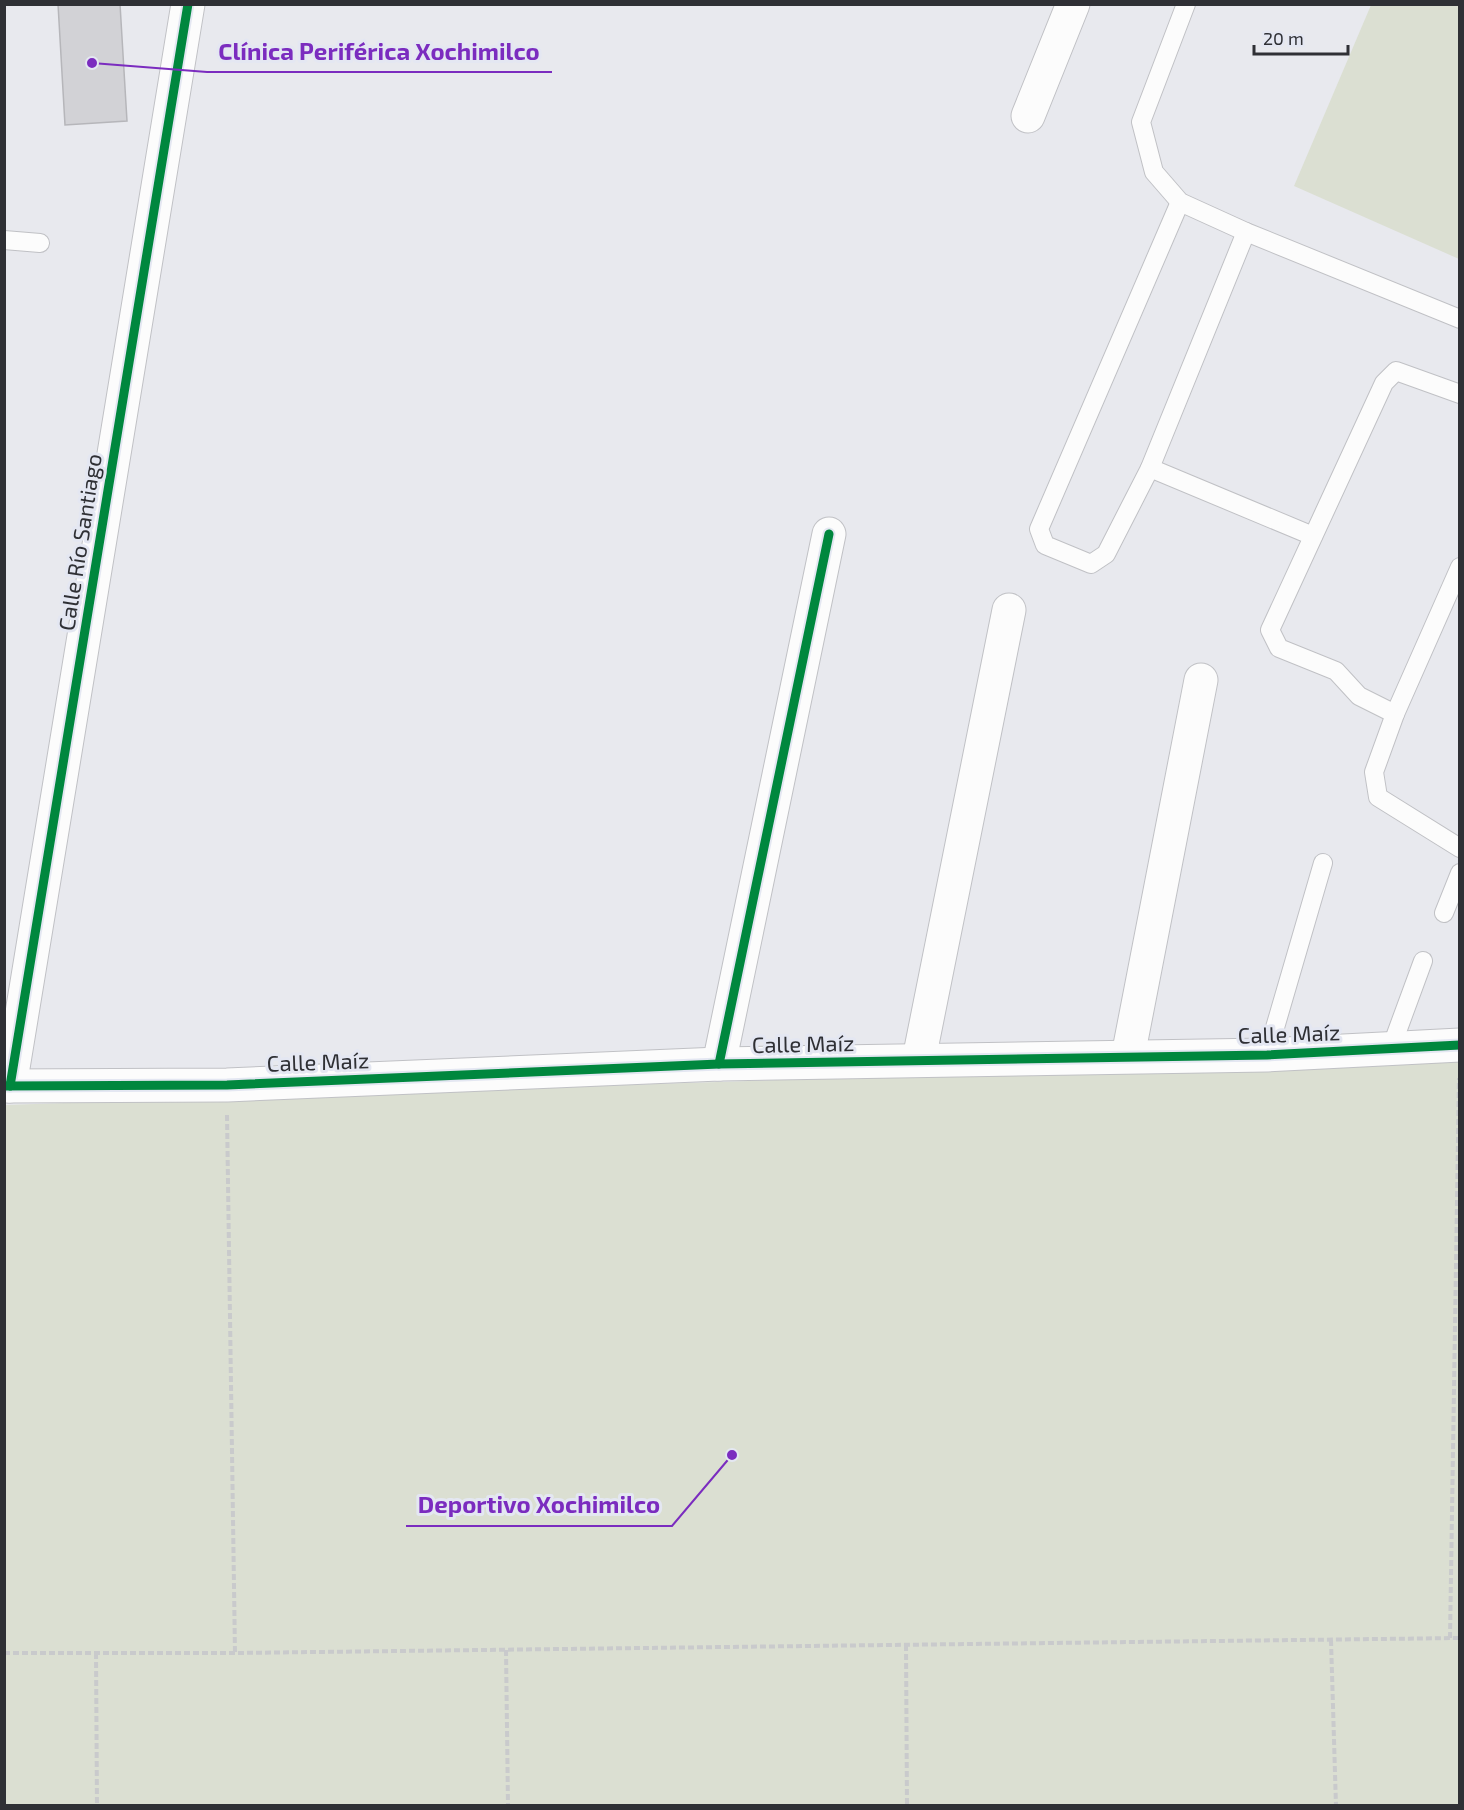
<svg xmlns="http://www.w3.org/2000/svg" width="1464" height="1810" font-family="'Exo 2',sans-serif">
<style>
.green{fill:#dbdfd2}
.building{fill:#d2d2d6;stroke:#b6b6ba;stroke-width:1.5}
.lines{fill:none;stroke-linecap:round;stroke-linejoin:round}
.service-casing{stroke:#c0c1c5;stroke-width:20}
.minor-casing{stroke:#c0c1c5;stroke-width:35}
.path{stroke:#c9cacc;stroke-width:4;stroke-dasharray:6 3;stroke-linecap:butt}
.service{stroke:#fcfcfc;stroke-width:18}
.minor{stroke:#fcfcfc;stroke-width:33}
.cycleway-casing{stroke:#e4e7f2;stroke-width:13}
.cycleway{stroke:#00873e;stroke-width:9}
.labels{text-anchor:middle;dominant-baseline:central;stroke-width:6;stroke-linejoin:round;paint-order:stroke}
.street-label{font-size:22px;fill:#2f3035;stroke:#e4e7f2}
.leader{fill:none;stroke:#7b2cbf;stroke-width:2}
.callout-dot{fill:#7b2cbf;stroke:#e4e7f2;stroke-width:2}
.callout-label{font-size:24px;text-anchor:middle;font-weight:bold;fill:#7b2cbf;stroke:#e4e7f2;stroke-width:6;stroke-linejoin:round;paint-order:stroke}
</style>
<rect width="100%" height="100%" fill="#e8e9ee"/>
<g class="green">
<polygon points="1371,5 1459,5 1459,259 1294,186"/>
<polygon points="1459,1058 1459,1805 5,1805 4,1105"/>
</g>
<polygon class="building" points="58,4 120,4 127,121 65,125"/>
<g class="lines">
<defs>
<g id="service">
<polyline points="1186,4 1141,122 1154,172 1180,202 1246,232 1460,319"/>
<polyline points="1180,202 1039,529 1045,545 1091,564 1106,554 1150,468 1246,232"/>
<polyline points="4,240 40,243"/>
<polyline points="1150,468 1313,536"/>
<polyline points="1460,567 1395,714 1374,772 1378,797 1460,848"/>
<polyline points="1395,714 1359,696 1336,671 1279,648 1270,630 1384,383 1396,371 1460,394"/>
<polyline points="1444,913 1460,873"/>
<polyline points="1391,1048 1423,961"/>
<polyline points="1267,1055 1323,863"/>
</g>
<g id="minor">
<polyline points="1028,116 1073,4"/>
<polyline points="1128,1056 1201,680"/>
<polyline points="919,1059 1009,610"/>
<polyline points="719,1064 829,534"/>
<polyline points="4,1086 227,1085 719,1064 1267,1055 1460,1045"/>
<polyline points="10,1086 188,4"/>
</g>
</defs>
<use href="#service" class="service-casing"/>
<use href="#minor" class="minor-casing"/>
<g class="path">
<polyline points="227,1115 235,1653"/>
<polyline points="1450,1638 1459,1078"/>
<polyline points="1331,1640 1336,1806"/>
<polyline points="906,1645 907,1806"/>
<polyline points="506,1650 508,1806"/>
<polyline points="4,1653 235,1653 1460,1638"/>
<polyline points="96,1653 97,1806"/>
</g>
<use href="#service" class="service"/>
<use href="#minor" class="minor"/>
<defs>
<g id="cycleway">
<polyline points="719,1064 829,534"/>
<polyline points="4,1086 227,1085 719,1064 1267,1055 1460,1045"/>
<polyline points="10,1086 188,4"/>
</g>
</defs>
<use href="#cycleway" class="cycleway-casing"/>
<use href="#cycleway" class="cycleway"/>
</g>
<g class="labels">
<g class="street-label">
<text transform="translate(79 542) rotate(-81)">Calle Río Santiago</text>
<text transform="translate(1289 1033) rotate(-2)">Calle Maíz</text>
<text transform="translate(803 1043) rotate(-1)">Calle Maíz</text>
<text transform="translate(318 1061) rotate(-2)">Calle Maíz</text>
</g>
</g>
<path class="leader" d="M92 63L207 72H552M732 1455L672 1526H406"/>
<g class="callout-dot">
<circle cx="92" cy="63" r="6"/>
<circle cx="732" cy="1455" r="6"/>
</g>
<g class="callout-label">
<text x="379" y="60">Clínica Periférica Xochimilco</text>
<text x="539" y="1513">Deportivo Xochimilco</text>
</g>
<rect width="1464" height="1810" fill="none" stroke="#2f3035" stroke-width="12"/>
<path d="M1254 45v9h94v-9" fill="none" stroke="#2f3035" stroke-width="3"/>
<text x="1263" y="45" font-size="18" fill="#2f3035" stroke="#e4e7f2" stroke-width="4.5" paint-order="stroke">20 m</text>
</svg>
